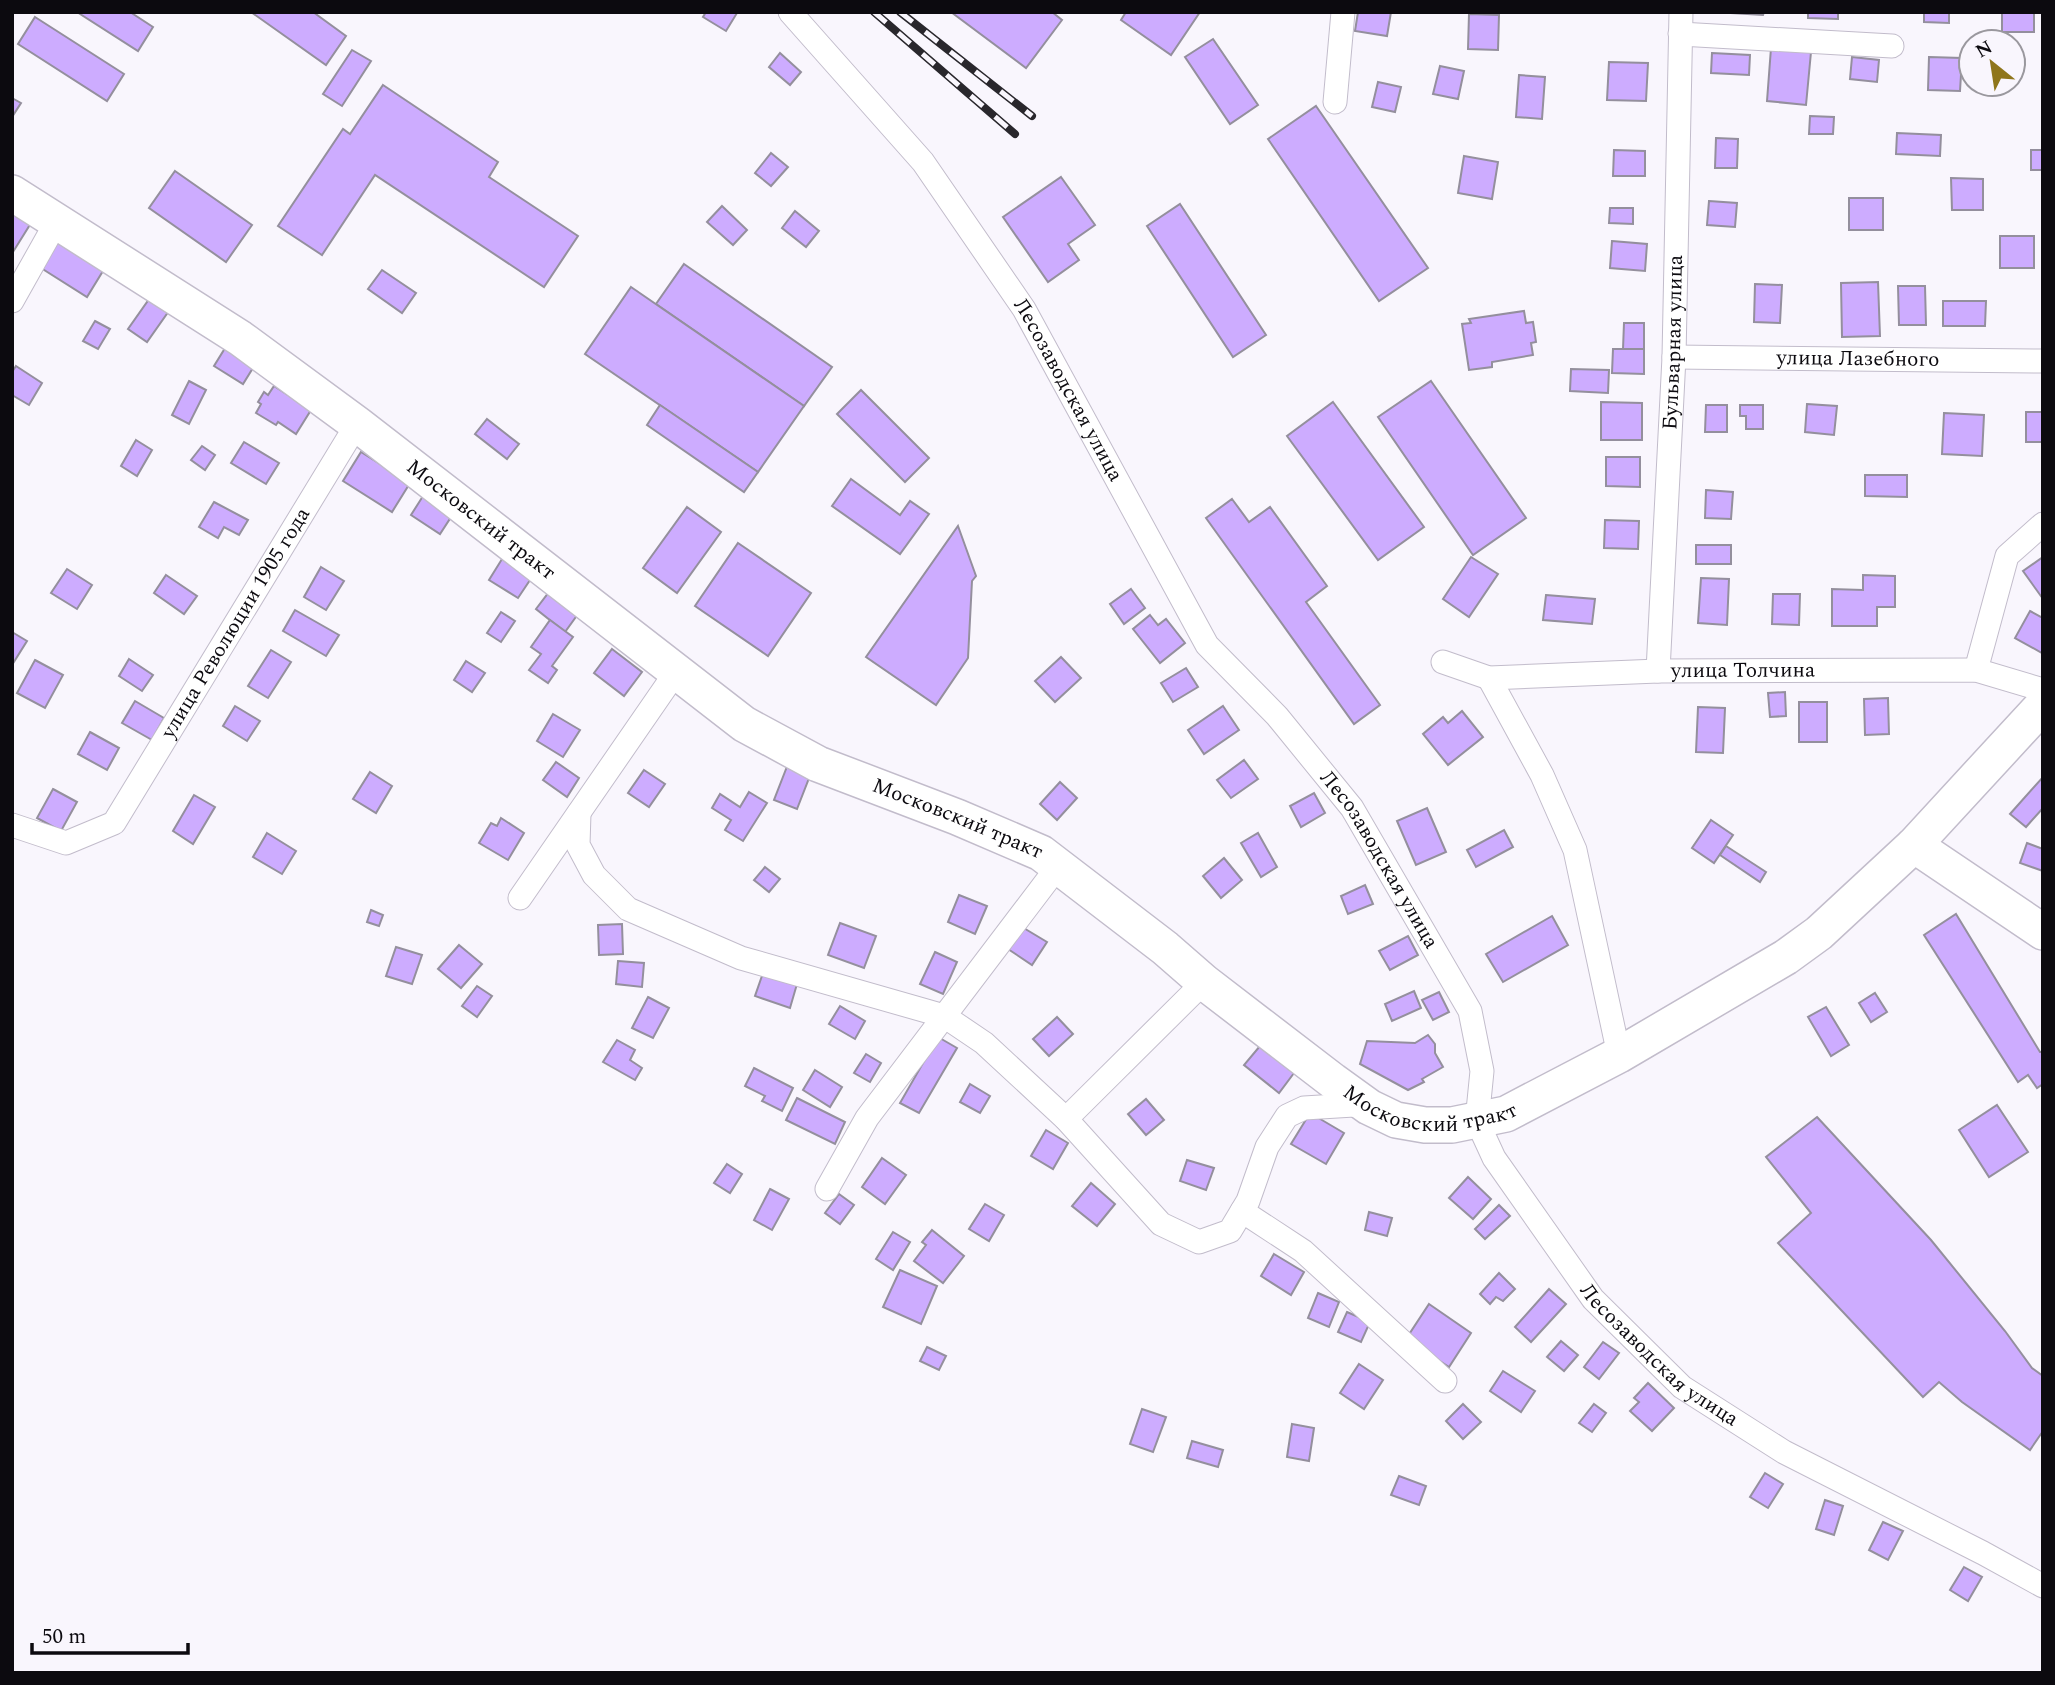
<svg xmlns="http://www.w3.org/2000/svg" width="2055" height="1685" font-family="Spectral,serif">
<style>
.building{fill:#cdacff;stroke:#948f9d;stroke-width:2}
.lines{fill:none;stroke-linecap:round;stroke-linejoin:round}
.street-casing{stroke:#c2bccb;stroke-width:25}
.primary-casing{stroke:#c2bccb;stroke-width:38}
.street{stroke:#fff;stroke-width:23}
.primary{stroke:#fff;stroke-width:35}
.rail-casing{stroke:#29272c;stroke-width:8}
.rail{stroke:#f9f6fd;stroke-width:5;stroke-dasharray:16;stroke-linecap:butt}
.labels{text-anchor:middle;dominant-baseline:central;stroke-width:6;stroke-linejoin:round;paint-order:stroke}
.street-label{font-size:21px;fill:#0c0a0f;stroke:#f9f6fd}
</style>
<rect width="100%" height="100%" fill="#f9f6fd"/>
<g class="building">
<polygon points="77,12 130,12 153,27 138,51"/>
<polygon points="251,12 313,12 346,36 326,65"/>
<polygon points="706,12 736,12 737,13 726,31 703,17"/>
<polygon points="951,12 1052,12 1062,20 1026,68"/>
<polygon points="1126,12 1200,12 1171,55 1121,20"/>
<polygon points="1358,12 1391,12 1387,36 1355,31"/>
<polygon points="1714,12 1764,12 1763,15"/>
<polygon points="1808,12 1838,12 1838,19 1808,18"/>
<polygon points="1924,12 1949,12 1949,23 1924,22"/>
<rect x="2002" y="12" width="32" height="20"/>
<polygon points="1469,14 1499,15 1498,50 1468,49"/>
<polygon points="35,17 124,74 107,101 18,44"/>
<polygon points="1213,39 1258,105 1230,124 1185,57"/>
<polygon points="1771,48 1811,52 1806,105 1767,101"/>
<polygon points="352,50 371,61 342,106 323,94"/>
<polygon points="780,53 801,72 790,85 769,67"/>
<polygon points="1712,53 1750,55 1749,75 1711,73"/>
<polygon points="1852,57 1879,60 1877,82 1850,79"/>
<polygon points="1929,57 1962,58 1960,91 1928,90"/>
<polygon points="1609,62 1648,63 1646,101 1607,100"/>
<polygon points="1440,66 1464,71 1458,99 1433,94"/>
<polygon points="1519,75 1545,77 1542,119 1516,117"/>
<polygon points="1378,82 1401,87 1395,112 1372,107"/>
<polygon points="383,85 498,162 489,177 578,236 544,287 375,175 322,255 278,226 343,129 350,134"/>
<polygon points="12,98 21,103 12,117"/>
<polygon points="1316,106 1428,268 1379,301 1268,139"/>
<polygon points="1810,116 1834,117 1833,134 1809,134"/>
<polygon points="1897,133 1941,135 1940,156 1896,154"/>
<polygon points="1716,138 1738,139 1737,168 1715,168"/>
<polygon points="1614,150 1645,151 1645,176 1613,176"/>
<rect x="2031" y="150" width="12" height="20"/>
<polygon points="771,153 788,167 771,186 755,173"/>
<polygon points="1464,156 1498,162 1492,199 1458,193"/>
<polygon points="175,171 252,225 226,262 149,208"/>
<polygon points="1061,177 1095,225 1068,244 1079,260 1048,282 1003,217"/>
<polygon points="1951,178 1983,179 1983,210 1952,210"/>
<rect x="1849" y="198" width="34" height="32"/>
<polygon points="1709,201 1737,203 1735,227 1707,225"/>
<polygon points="1180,204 1266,335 1233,357 1147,226"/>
<polygon points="722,206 747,230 733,245 707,222"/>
<polygon points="1610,208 1633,208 1633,224 1609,223"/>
<polygon points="12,211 31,223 13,252 12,251"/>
<polygon points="795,211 819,231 806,247 782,228"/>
<rect x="2000" y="236" width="34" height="32"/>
<polygon points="60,238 106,266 87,297 41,268"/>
<polygon points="1612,241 1647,244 1645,271 1610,268"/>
<polygon points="684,264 832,367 804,406 656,304"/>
<polygon points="382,270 416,293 402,313 368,289"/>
<polygon points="1878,282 1880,336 1842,337 1841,283"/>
<polygon points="1755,284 1782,285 1780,323 1754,322"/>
<polygon points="1898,286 1925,286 1926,325 1899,325"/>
<polygon points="631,287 804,406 758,472 585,354"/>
<polygon points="152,295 171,308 147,342 128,329"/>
<polygon points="1943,301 1986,301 1985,326 1943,326"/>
<polygon points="1524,311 1526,323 1533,322 1536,342 1531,343 1533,355 1492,362 1492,367 1469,370 1462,324 1471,323 1469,319"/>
<polygon points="95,321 110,329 98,349 83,341"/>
<polygon points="1624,323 1644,323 1644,349 1623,349"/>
<polygon points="227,345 256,363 243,384 214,366"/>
<polygon points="1613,349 1644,349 1644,374 1612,373"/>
<polygon points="16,366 42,383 29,405 12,395 12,372"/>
<polygon points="1571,369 1609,370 1608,393 1570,391"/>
<polygon points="189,381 206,390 189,424 172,415"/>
<polygon points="1431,381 1526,518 1473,555 1378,417"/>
<polygon points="274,386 311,410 296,434 278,422 276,425 256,413 261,404 258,402 264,392 268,395"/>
<polygon points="861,390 929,458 905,482 837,414"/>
<polygon points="1333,402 1424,527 1378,560 1287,436"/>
<polygon points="1601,402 1642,403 1642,440 1601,440"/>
<polygon points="1807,404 1837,406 1834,435 1805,432"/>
<polygon points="660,405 758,472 744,492 647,425"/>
<polygon points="1706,405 1727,405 1727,432 1705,432"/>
<polygon points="1740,405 1763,405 1763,429 1746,429 1746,416 1740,416"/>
<rect x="2026" y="412" width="17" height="30"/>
<polygon points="1944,413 1984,415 1982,456 1942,454"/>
<polygon points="487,419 519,444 507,459 475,434"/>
<polygon points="136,440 152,450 137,476 121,466"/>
<polygon points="244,442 279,463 266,484 231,463"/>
<polygon points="202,446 215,455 205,470 191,460"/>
<polygon points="361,452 410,483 392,512 343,481"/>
<polygon points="1606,457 1640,457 1640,487 1606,486"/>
<polygon points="1865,475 1907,475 1907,497 1865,496"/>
<polygon points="851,479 900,515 910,501 929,514 900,554 832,506"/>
<polygon points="1706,490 1733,492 1731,519 1705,518"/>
<polygon points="423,496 453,514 440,534 411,515"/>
<polygon points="1232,499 1249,522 1270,507 1327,586 1306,602 1380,705 1354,724 1206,518"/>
<polygon points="214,502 248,520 239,535 224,527 218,538 199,527"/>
<polygon points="687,507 721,532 677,593 643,568"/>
<polygon points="1605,520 1639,521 1638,549 1604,548"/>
<polygon points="958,526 976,576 972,581 968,658 936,705 866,657"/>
<polygon points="738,543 811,593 768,656 695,606"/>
<rect x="1696" y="545" width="35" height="19"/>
<polygon points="1471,557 1498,574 1469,617 1443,599"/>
<polygon points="2043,557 2043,599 2023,571"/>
<polygon points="502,559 532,577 518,598 489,580"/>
<polygon points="321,567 344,581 326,610 304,597"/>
<polygon points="67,569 92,585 77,609 51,593"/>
<polygon points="166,575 197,596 184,614 154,593"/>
<polygon points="1863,575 1895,576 1895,607 1877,607 1877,626 1832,626 1832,589 1863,590"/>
<polygon points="1701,578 1729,579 1727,625 1698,623"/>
<polygon points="1131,589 1145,608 1124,624 1110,604"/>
<polygon points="549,592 578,614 565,632 536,609"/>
<polygon points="1773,594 1800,594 1799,625 1772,624"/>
<polygon points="1546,595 1595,599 1592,624 1543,620"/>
<polygon points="295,610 339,635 326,656 283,631"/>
<polygon points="2030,611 2043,618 2042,653 2015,638"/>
<polygon points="501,612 515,621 501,642 487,633"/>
<polygon points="1150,615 1158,625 1166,619 1185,643 1160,663 1133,629"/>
<polygon points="550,620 573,637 552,666 557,670 548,683 529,670 541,654 531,647"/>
<polygon points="12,632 27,641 12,665"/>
<polygon points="612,649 642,672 624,696 594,673"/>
<polygon points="271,650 291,662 268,698 248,686"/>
<polygon points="1061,657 1081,678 1055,702 1035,681"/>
<polygon points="129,659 153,675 142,691 119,676"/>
<polygon points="35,660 63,675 45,708 17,693"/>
<polygon points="466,661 485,673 472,692 454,680"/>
<polygon points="1186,668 1198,687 1173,702 1161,683"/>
<polygon points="1785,692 1786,716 1770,717 1768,693"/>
<polygon points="1888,698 1889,734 1865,735 1864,699"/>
<polygon points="135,701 164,718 152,740 122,723"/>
<rect x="1799" y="702" width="28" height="40"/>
<polygon points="235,706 260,721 247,741 223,726"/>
<polygon points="1223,706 1239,730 1204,754 1188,730"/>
<polygon points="1698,707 1725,708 1723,753 1696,752"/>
<polygon points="1462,711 1483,737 1448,765 1423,734 1443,717 1448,723"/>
<polygon points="553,714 580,730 563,757 537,741"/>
<polygon points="90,732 119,748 107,770 78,754"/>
<polygon points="1244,760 1258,779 1231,798 1217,780"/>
<polygon points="556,762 579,778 567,797 543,780"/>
<polygon points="788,764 811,773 797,809 774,800"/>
<polygon points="644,770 665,784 649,807 628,793"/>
<polygon points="370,772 392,786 376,813 353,799"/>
<polygon points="2043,777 2043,808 2026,827 2010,814"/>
<polygon points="1060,782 1077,798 1057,820 1040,804"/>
<polygon points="53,789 77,802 61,831 37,818"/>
<polygon points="749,792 767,803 743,841 725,830 731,820 712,808 720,794 740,807"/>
<polygon points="1314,793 1325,813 1301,827 1290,806"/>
<polygon points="194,795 215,807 193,844 173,831"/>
<polygon points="1427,808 1446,852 1416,865 1397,821"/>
<polygon points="501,818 524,833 508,860 479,843 491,823 497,826"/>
<polygon points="1711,820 1733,835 1714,863 1692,848"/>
<polygon points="1504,830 1513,847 1476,867 1467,850"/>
<polygon points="267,833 296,851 282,874 253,857"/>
<polygon points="1258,833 1277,867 1261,877 1241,843"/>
<polygon points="2027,843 2043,849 2043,871 2020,863"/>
<polygon points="1726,846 1766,872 1760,882 1720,855"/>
<polygon points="1224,858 1242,880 1221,898 1203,876"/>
<polygon points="765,867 780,879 769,892 754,880"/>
<polygon points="1365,885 1373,904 1348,914 1341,896"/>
<polygon points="959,895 987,906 975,934 948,922"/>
<polygon points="371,910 383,915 379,926 367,922"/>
<polygon points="1956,914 2040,1052 2043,1052 2043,1084 2037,1088 2028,1075 2018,1082 1924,935"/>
<polygon points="1552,916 1568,945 1503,982 1486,954"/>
<polygon points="840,923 876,936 864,968 828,955"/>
<polygon points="622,924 623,954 599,955 598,925"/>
<polygon points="1022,927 1047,942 1032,965 1008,949"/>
<polygon points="1408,936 1418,955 1390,970 1379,951"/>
<polygon points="459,945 482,964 461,988 438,969"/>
<polygon points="396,947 422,955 412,984 386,976"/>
<polygon points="935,952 957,962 943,994 920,984"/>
<polygon points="618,961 644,963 642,987 616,984"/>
<polygon points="763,973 797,984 790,1008 755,996"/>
<polygon points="477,986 492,996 477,1017 462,1006"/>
<polygon points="1414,991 1421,1008 1392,1021 1385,1004"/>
<polygon points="1439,992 1449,1012 1433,1020 1422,1000"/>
<polygon points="1875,993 1887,1012 1871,1022 1859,1003"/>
<polygon points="648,997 669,1008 653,1038 632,1028"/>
<polygon points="840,1006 865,1021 855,1039 829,1024"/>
<polygon points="1826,1007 1849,1045 1831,1056 1808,1017"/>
<polygon points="1057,1017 1073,1034 1049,1056 1033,1039"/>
<polygon points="1428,1035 1435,1044 1435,1053 1443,1067 1422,1079 1424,1082 1408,1090 1360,1064 1367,1041 1415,1043"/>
<polygon points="938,1037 957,1048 919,1113 900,1103"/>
<polygon points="617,1040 635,1050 630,1060 642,1068 635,1080 603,1062"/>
<polygon points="1260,1046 1294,1073 1279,1093 1244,1065"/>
<polygon points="866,1054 881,1063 870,1082 854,1073"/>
<polygon points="754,1068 793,1088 782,1111 762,1101 765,1096 745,1086"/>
<polygon points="815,1070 842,1087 830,1107 803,1090"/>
<polygon points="970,1084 990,1096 980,1113 960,1102"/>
<polygon points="797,1098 845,1122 835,1144 786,1120"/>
<polygon points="1146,1099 1164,1120 1146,1135 1128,1114"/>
<polygon points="1997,1105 2028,1152 1989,1177 1959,1130"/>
<polygon points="1310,1113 1344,1133 1326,1164 1291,1144"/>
<polygon points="1817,1117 1931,1240 2005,1331 2032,1368 2043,1376 2043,1431 2030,1450 1962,1402 1939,1382 1923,1397 1778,1243 1811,1213 1766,1157"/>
<polygon points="1046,1130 1068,1143 1053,1169 1031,1156"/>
<polygon points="882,1158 906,1175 885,1204 862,1187"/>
<polygon points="1187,1160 1214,1168 1206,1190 1180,1181"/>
<polygon points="727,1164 742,1174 730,1193 714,1183"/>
<polygon points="1468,1177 1491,1199 1473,1219 1449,1198"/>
<polygon points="1091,1183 1115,1204 1097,1226 1072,1206"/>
<polygon points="770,1189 789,1199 772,1230 754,1220"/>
<polygon points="839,1194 854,1205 840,1224 825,1213"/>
<polygon points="985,1204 1004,1215 989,1241 969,1229"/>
<polygon points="1499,1205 1510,1216 1485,1239 1475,1229"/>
<polygon points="1369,1212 1392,1218 1387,1236 1365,1230"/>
<polygon points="932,1230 964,1256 943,1283 914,1261 926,1245 922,1242"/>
<polygon points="893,1232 910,1242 893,1270 876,1259"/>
<polygon points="1274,1254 1304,1272 1291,1295 1261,1276"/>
<polygon points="900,1270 937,1286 921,1324 883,1307"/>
<polygon points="1499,1273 1515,1289 1503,1301 1496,1297 1490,1304 1480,1294"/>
<polygon points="1549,1289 1566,1304 1531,1342 1515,1327"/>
<polygon points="1318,1293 1339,1302 1329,1327 1308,1318"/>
<polygon points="1429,1304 1471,1333 1449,1367 1406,1339"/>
<polygon points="1347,1312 1370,1322 1361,1342 1338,1332"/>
<polygon points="1561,1341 1578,1355 1564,1371 1547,1357"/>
<polygon points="1603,1342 1619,1353 1599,1379 1584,1367"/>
<polygon points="927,1347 946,1356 939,1370 920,1361"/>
<polygon points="1359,1364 1383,1380 1364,1409 1340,1393"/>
<polygon points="1503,1371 1535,1391 1521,1412 1490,1391"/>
<polygon points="1648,1383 1674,1408 1652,1431 1630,1411 1639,1402 1634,1398"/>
<polygon points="1463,1404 1481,1422 1463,1439 1446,1421"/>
<polygon points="1594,1404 1606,1413 1592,1432 1579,1423"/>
<polygon points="1142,1409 1166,1417 1153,1452 1130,1444"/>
<polygon points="1292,1424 1314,1428 1309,1461 1287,1457"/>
<polygon points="1192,1441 1223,1450 1218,1467 1187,1458"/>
<polygon points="1765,1473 1783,1484 1768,1508 1750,1497"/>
<polygon points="1399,1476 1426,1486 1419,1505 1391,1495"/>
<polygon points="1825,1500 1843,1506 1834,1535 1816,1529"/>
<polygon points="1883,1522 1903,1531 1888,1560 1869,1550"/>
<polygon points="1964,1567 1982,1577 1968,1601 1950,1590"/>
</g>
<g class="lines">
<defs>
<g id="street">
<path id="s1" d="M790,12L923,162L1024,309L1207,645L1277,716L1352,808L1470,1011L1482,1071L1477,1121L1494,1158L1593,1299L1682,1387L1784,1452L1983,1553L2043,1586"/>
<polyline points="1680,34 1892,46"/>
<polyline points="1335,102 1343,12"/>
<polyline points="12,301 57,221"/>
<path id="s2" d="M1674,357L2043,361"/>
<path id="s3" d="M1443,662L1489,678L1658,671L1976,670L2043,690"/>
<polyline points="1976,670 2007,556 2043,524"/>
<path id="s4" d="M1658,671L1674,357L1681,12"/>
<polyline points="1489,678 1542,775 1575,850 1619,1055"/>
<polyline points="579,813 578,845 594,875 628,909 741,958 944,1016 984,1043 1066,1119 1161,1224 1199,1242 1230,1231 1248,1201 1267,1147 1287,1116 1304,1108 1354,1105 1368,1107"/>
<path id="s5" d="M12,825L66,843L114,823L357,424"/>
<polyline points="520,898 676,672"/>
<polyline points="1066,1119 1204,982"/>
<polyline points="827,1189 867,1118 1059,865"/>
<polyline points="1242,1211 1303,1251 1445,1381"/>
</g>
<g id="primary">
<path id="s6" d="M12,193L240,338L357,424L744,724L818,764L957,817L1041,853L1165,948L1204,982L1333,1081L1369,1107L1396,1120L1425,1125H1452L1506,1114L1619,1055L1786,957L1819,933L1914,845L2043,705"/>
<polyline points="1914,845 2043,932"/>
</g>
</defs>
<use href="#street" class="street-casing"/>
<use href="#primary" class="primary-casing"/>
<use href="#street" class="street"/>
<use href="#primary" class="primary"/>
<defs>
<g id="rail">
<polyline points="874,12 1015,134"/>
<polyline points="900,12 1032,116"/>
</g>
</defs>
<use href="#rail" class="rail-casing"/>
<use href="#rail" class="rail"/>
</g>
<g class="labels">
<g class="street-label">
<text stroke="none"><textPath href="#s4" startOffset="329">Бульварная улица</textPath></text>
<text stroke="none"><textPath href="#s2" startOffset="184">улица Лазебного</textPath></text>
<text stroke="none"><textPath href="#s1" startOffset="471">Лесозаводская улица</textPath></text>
<text stroke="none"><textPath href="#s6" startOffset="572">Московский тракт</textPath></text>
<text stroke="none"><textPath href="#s5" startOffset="343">улица Революции 1905 года</textPath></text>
<text stroke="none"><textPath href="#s3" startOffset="303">улица Толчина</textPath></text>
<text stroke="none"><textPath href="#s6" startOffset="1139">Московский тракт</textPath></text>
<text stroke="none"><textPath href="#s1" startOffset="1038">Лесозаводская улица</textPath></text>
<text stroke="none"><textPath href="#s6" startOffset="1706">Московский тракт</textPath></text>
<text stroke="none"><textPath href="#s1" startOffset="1626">Лесозаводская улица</textPath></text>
</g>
</g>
<rect width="2055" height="1685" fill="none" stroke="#0c0a0f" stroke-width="28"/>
<g transform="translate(1992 63) rotate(330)"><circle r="33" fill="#f9f6fd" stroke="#9a989e" stroke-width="2"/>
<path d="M0-5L12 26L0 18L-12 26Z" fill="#8f761b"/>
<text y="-10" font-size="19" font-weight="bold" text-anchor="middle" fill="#0c0a0f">N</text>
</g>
<path d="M32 1643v10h156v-10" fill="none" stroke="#0c0a0f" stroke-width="3.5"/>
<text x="42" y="1643" font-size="21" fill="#0c0a0f" stroke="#f9f6fd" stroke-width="5" paint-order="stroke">50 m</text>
</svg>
